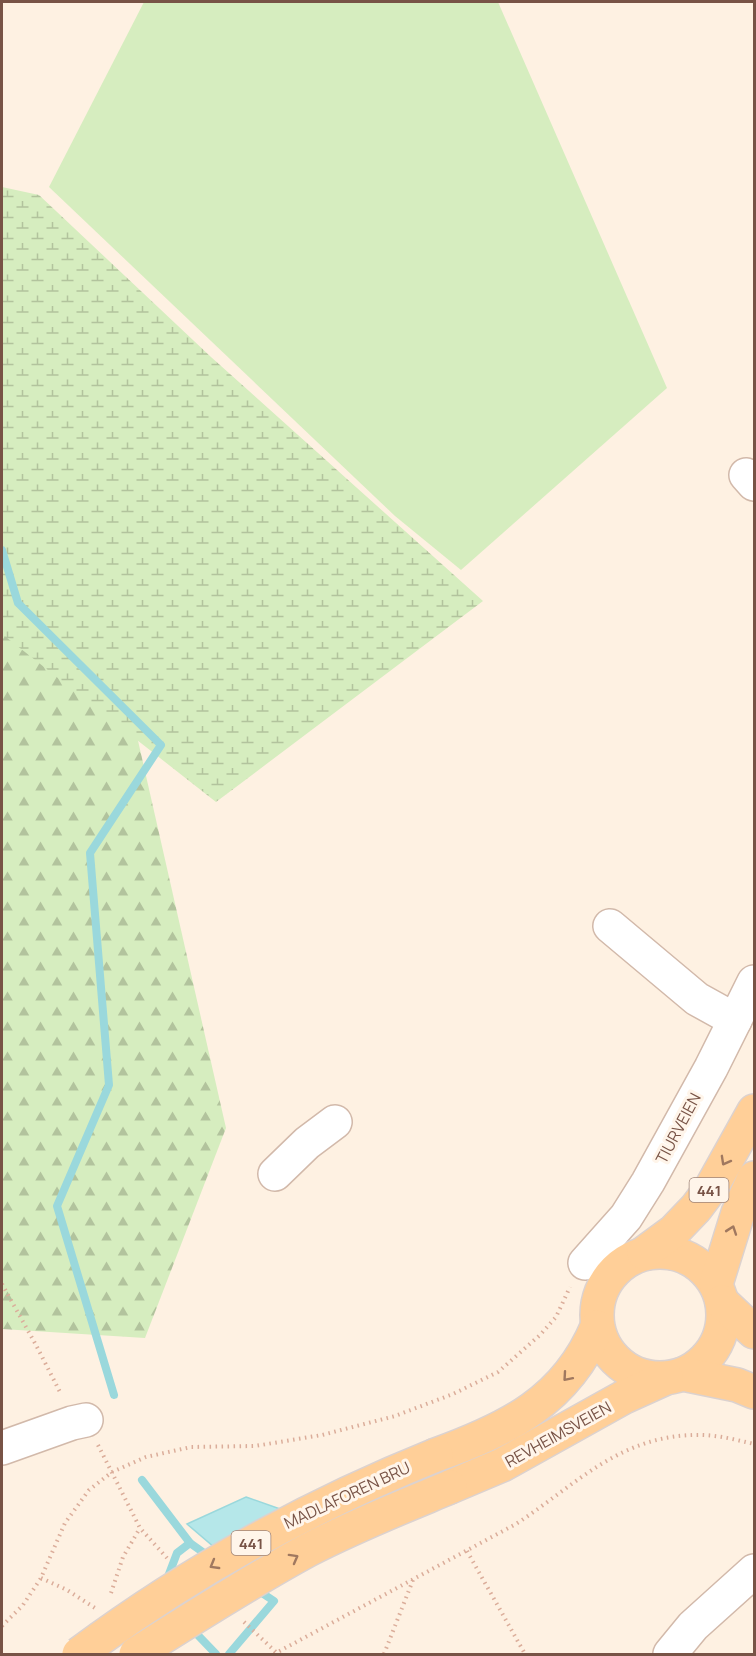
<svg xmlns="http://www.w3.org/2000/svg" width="756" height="1656" font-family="Manrope,sans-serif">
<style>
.green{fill:#d6edbf}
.forest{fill:url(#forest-firs)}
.wetland{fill:url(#wetland-marsh)}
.water{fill:#b5e7e9;stroke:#9ad8dc;stroke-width:1.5}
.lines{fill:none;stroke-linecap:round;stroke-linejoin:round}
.stream{stroke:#9ad8dc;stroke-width:8}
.minor-casing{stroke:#d2b9aa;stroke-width:36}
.major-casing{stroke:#dcd2cf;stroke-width:36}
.path{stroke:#dbad9a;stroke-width:4;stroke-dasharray:1.5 4.5;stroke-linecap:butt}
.minor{stroke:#fff;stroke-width:33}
.major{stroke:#ffcf98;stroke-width:33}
.major-bridge-casing{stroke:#dcd2cf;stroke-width:36;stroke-linecap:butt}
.major-bridge{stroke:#ffcf98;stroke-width:33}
.oneway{stroke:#a0785f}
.labels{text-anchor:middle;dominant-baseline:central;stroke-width:6;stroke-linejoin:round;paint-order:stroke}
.shield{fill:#fff5ea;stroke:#a08477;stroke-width:1.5}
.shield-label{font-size:15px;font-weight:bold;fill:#785346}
.street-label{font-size:16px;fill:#785346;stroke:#fff5ea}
</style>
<defs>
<pattern id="forest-firs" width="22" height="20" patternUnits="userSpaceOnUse" patternTransform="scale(1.5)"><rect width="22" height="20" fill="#d6edbf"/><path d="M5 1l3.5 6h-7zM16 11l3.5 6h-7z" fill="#b2c39d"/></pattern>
<pattern id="wetland-marsh" width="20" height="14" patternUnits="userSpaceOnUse" patternTransform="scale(1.5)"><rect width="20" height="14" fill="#d6edbf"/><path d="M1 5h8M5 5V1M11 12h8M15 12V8" fill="none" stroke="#b2c39d"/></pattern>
</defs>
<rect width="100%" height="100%" fill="#fef1e2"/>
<polygon class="green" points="144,2 498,2 667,388 461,570 395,516 49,187"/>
<polygon class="forest" points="2,608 134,723 226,1128 145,1338 2,1329"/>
<polygon class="wetland" points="2,187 39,195 211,357 483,601 216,802 2,634"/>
<polygon class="water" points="246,1497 297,1515 255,1582 187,1524"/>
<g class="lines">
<g class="stream">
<polyline points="2,550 18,603 161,745 90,853 109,1085 57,1206 114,1395"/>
<polyline points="142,1480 190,1543 211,1558"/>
<polyline points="166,1582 177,1553 190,1543"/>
<polyline points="190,1627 216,1654"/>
<polyline points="229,1654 274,1601 256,1589"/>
</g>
<defs>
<g id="minor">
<polyline points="746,475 754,484"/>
<polyline points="610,926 697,999 735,1020"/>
<polyline points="275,1174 307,1143 335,1122"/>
<polyline points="585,1263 626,1217 648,1182 711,1068 754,982"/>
<polyline points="2,1448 72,1423 86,1420"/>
<polyline points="670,1654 693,1626 754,1571"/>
</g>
<g id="major">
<circle cx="660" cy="1315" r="63"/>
<polyline points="644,1253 674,1231 696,1208 711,1188 754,1111"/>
<polyline points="716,1284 738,1213 754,1178"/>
<polyline points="722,1302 754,1332"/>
<polyline points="683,1374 737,1385 754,1392"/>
<path d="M436,1455C508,1429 566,1401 597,1327"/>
<polyline points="450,1487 502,1465 624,1397 666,1378"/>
</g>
</defs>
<use href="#minor" class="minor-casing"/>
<use href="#major" class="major-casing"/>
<g class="path">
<polyline points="2,1284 36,1345 61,1394"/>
<polyline points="98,1445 140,1528 167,1558"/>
<polyline points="467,1551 525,1654"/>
<polyline points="41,1578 67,1590 95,1608"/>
<polyline points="111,1593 123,1557 140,1528"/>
<polyline points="244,1622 278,1654"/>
<polyline points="2,1626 23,1605 41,1578 65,1523 89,1490 112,1472 146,1457 191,1447 255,1446 322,1435 395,1416 453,1394 498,1372 540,1335 556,1317 570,1287"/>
<path d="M274,1654L516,1524C577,1484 621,1434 700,1435C718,1435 737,1440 754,1444"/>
<polyline points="384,1654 413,1580"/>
</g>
<use href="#minor" class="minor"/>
<use href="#major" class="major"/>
<defs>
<g id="major-bridge">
<path d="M79,1654C188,1573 309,1506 436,1455"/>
<path d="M136,1654C193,1618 249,1582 308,1550C354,1526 402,1507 450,1487"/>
</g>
</defs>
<use href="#major-bridge" class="major-bridge-casing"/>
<use href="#major-bridge" class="major-bridge"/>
</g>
<defs><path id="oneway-chevron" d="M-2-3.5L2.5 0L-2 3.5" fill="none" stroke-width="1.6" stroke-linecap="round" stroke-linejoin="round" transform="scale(1.5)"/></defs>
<g class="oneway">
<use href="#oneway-chevron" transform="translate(725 1161) rotate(119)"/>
<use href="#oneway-chevron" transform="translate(732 1230) rotate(-71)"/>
<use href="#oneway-chevron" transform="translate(567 1377) rotate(131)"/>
<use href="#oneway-chevron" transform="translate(294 1558) rotate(-29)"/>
<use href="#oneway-chevron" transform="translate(214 1565) rotate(150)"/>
</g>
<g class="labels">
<g class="shield">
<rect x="689.5" y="1178" width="39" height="24" rx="4.5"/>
<rect x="231.5" y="1531" width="39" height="24" rx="4.5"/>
</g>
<g class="shield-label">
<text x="709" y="1190">441</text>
<text x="251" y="1543">441</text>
</g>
<g class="street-label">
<text transform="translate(678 1128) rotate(-62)">TIURVEIEN</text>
<text transform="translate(558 1434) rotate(-29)">REVHEIMSVEIEN</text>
<text transform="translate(347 1495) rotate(-25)">MADLAFOREN BRU</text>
</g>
</g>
<rect width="756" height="1656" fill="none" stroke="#785346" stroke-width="6"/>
</svg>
